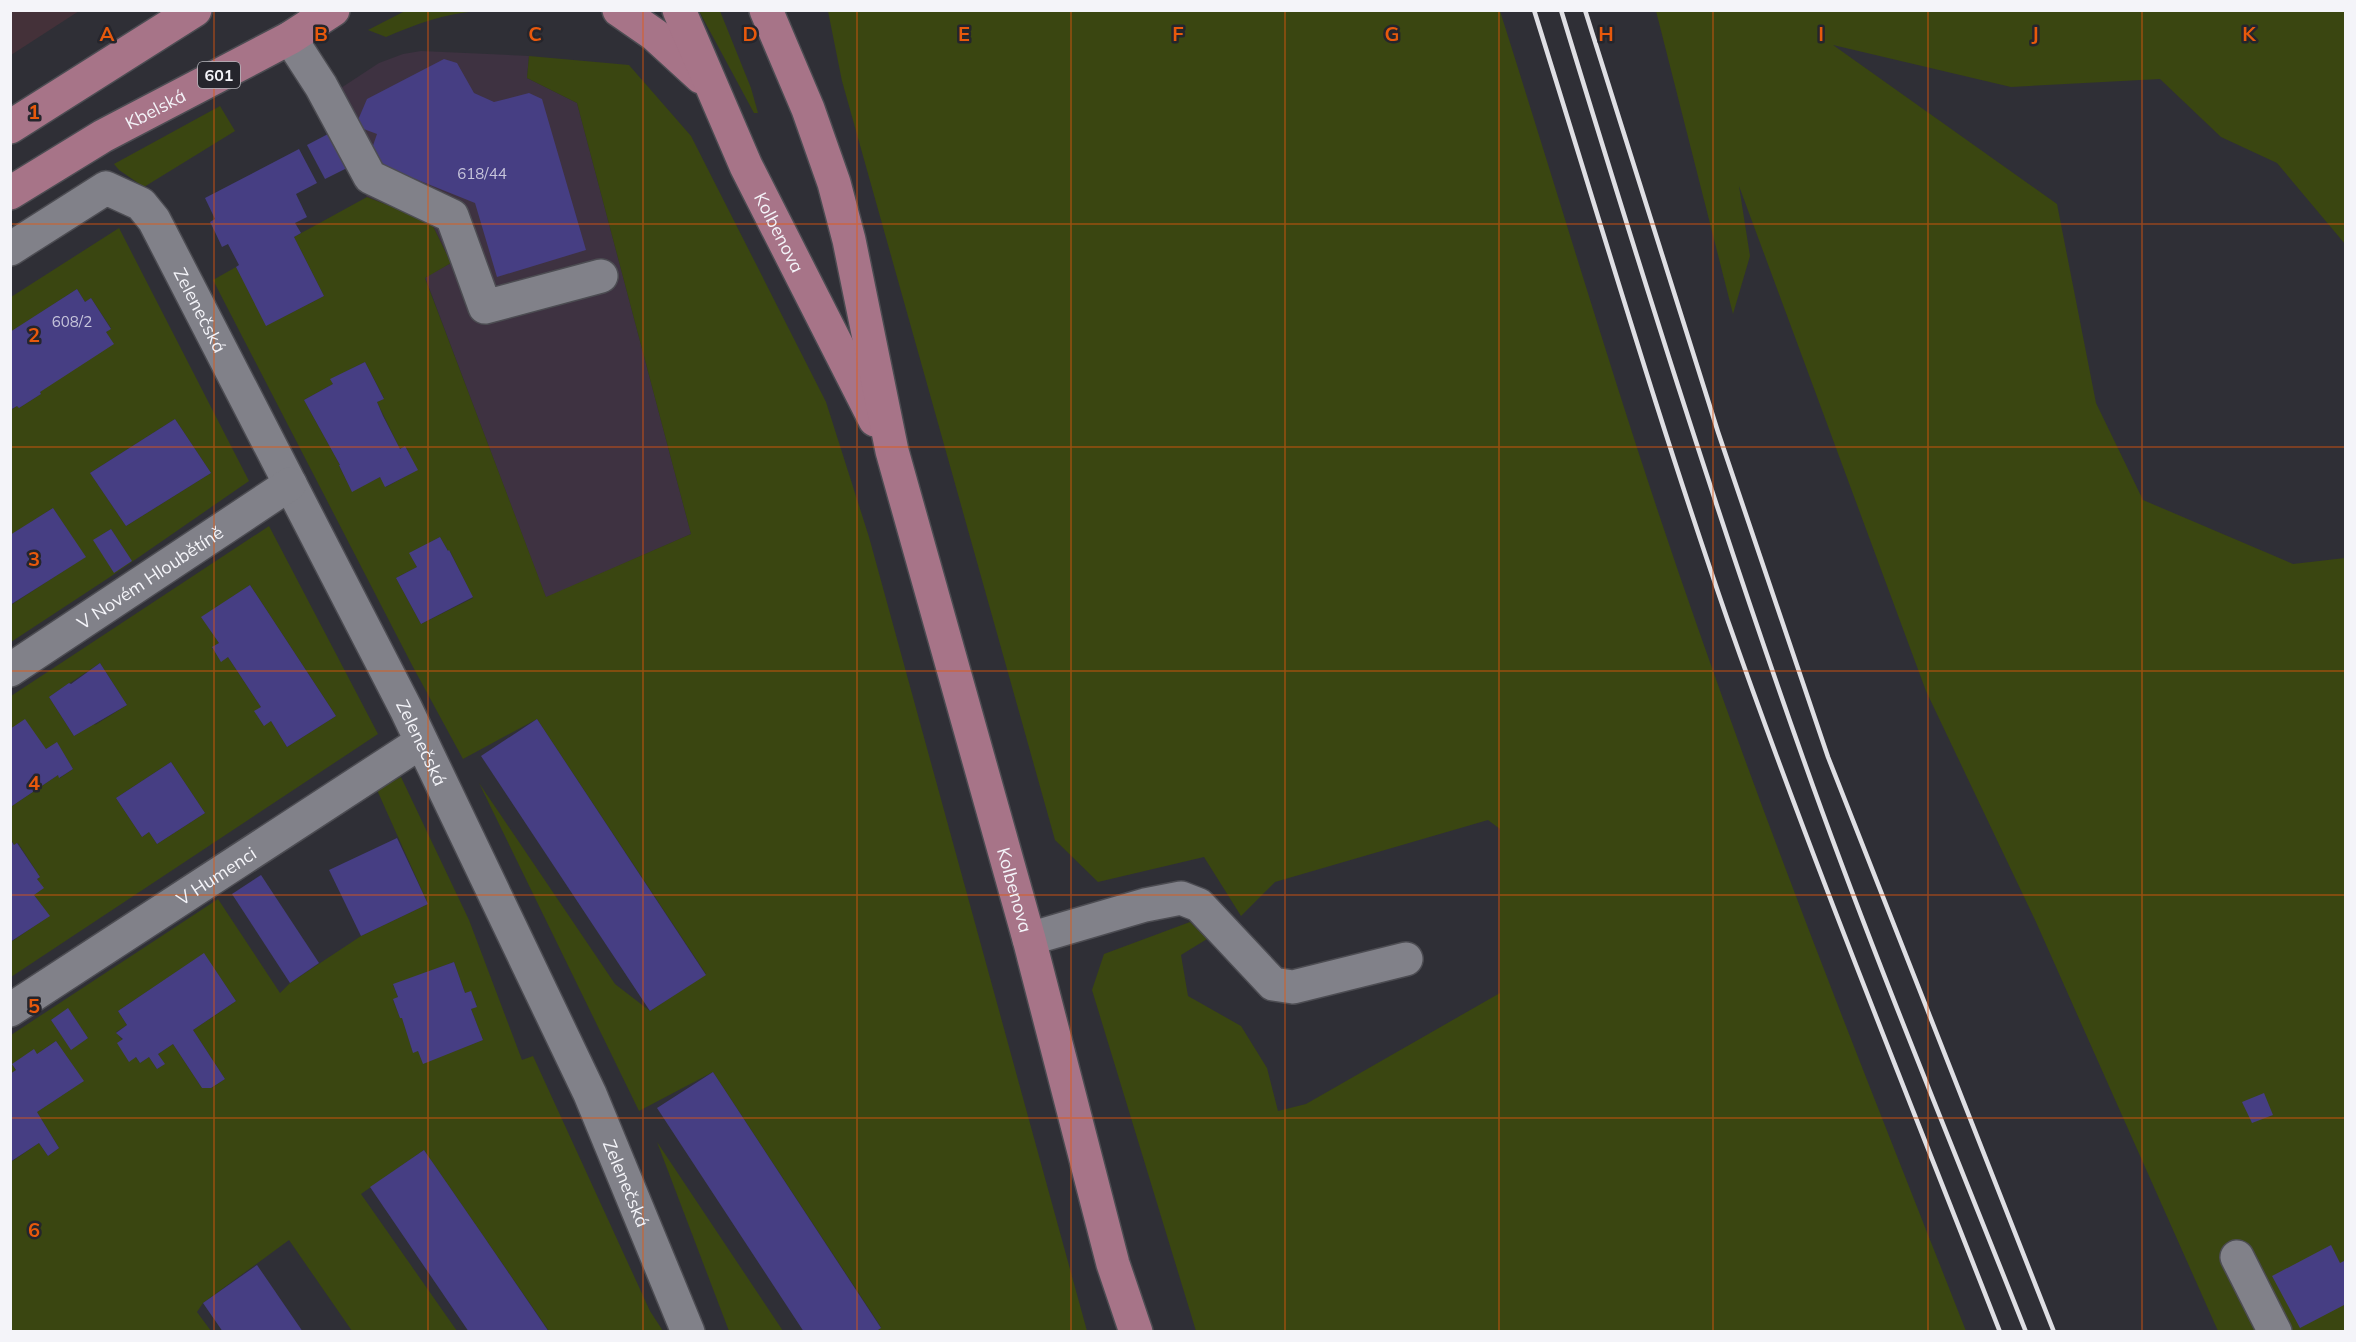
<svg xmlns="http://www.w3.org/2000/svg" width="2356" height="1342" font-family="Mulish,sans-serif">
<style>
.commercial{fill:#3e3241}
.industrial{fill:#443139}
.green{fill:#3a4611;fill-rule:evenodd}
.building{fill:#463e83}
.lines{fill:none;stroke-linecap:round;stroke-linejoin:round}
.minor-casing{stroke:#4c4c52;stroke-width:36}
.major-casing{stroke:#4c4c52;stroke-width:36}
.minor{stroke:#818189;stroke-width:33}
.major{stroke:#a77488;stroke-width:33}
.rail{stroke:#dfdfe4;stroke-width:4.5}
.grid{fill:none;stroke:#e8590c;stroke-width:1.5;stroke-opacity:0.55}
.labels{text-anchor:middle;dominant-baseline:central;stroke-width:5;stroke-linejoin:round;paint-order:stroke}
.number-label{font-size:15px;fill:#c8c6dc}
.shield{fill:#25252c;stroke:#b6b6bc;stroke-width:1.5}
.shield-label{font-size:16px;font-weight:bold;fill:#f4f4f9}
.street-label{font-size:18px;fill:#f4f4f9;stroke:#25252c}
.grid-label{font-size:20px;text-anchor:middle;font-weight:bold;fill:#e8590c;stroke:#25252c;stroke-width:5;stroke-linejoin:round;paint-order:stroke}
</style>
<rect width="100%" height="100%" fill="#2f2f36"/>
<polygon class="commercial" points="421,51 529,56 527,78 577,103 691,534 546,598 425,277 451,263 431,222 367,197 312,107 379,63 403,54"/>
<polygon class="industrial" points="11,10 79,10 79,11 11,55"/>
<g class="green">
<path d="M405,11V10L477,11C444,14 416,24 386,37L368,30Z"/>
<polygon points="699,11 720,11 751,88 758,113 754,113"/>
<path d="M828,11H1500C1566,219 1627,428 1700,634C1782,869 1875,1100 1966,1331H1196L1092,990L1104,954L1190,922L1207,939L1181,955L1188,996L1241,1026L1267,1068L1278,1111L1306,1104L1500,993V829L1488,820L1275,882L1241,916L1204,857L1098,882L1055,840L842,81Z"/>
<polygon points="1656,11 2345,11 2345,244 2277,163 2221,137 2160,79 2011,87 1833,45 2057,204 2096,403 2143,500 2293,564 2345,558 2345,1331 2218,1331 2036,922 1926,691 1739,186 1750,256 1733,314"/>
<path d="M529,56L629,65L691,136L826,402L869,537L1087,1331H875L881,1327L713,1072L639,1111L479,783L615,984L650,1011L706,974L537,719L463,759L413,667L213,280L236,267L267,325L324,296L294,237L367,197L431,222L451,263L425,278L546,597L691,534L577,103L527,78ZM365,362L384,398L377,402L400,449L405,446L417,470L386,487L380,477L352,491L339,466L340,465L304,400L333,384L331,379ZM440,537L448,551H450L473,598L421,624L396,578L417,567L410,553Z"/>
<polygon points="220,106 235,131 144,187 119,170 114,164"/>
<path d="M119,228L249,481L113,575L11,642V605L85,557L53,508L11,535V410L17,406L19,408L41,394L40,391L111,328L91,298L85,302L77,289L11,332V297ZM175,419L211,473L126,526L90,473ZM111,529L131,560L114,572L94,540Z"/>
<path d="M269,526L378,734L11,977V942L49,916L34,895L43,888L37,879L40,877L18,843L14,845L11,839L10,804L12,806L58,775L60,778L73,769L57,743L46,749L11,729V696ZM250,585L336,716L287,747L271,721L263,725L255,712L261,707L228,657L221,661L212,648L219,643L202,617ZM100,663L127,705L95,725L94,723L74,736L49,697ZM171,762L205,813L157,844L149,832L142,837L116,798Z"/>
<path d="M401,777L469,920L522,1060L533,1056L650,1311L663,1331H549L424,1150L361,1194L457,1331H352L289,1240L203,1303L197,1312L211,1331H11V1162L39,1143L48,1156L59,1148L37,1112L83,1081L56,1041L37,1054L12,1064L16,1070L11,1074V1035L218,899L280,993L290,983L361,936L428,904L377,790ZM204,954L236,1001L193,1030L225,1079L211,1088H202L173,1044L158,1054L164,1064L157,1069L149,1057L140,1063L116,1032L127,1025L118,1011ZM454,962L465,993L471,992L477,1006L471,1009L483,1040L423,1063L418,1051L413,1052L402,1018H400L393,1000L398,997L393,985ZM68,1009L88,1038L71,1049L51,1020Z"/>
<polygon points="657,1142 783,1331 729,1331"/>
</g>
<g class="building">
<polygon points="444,59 457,63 474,93 494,102 529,93 542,99 586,250 497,277 475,203 368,160 377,134 361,128 358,120 367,99"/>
<polygon points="328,134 349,167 325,179 307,145"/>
<polygon points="299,149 317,183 296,194 307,217 295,223 301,233 294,237 324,296 266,326 236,267 239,265 228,244 222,247 215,232 210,222 215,219 205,198"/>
<polygon points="77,289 85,302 91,298 111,329 106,332 114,344 40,392 41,394 19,408 17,406 10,410 10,332"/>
<polygon points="365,362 384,399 377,402 383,416 400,449 405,446 418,470 385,487 380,477 352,492 339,465 340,465 304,400 333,384 330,379"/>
<polygon points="175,419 211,473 126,526 90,473"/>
<polygon points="53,508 86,557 10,605 10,535"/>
<polygon points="111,529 132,561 114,573 93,540"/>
<polygon points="440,537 448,551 449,550 473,597 421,624 396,578 417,567 409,553"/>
<polygon points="250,585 336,716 287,747 271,721 264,726 254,711 261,707 228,657 221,662 212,647 219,643 201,617"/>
<polygon points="100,663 127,705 74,736 49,697 69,683 71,684"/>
<polygon points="25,719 46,749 57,742 73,769 59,778 58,775 12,806 10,729"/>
<polygon points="537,719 706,975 650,1011 481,756"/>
<polygon points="171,762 205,813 157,844 149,832 142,837 116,798"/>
<polygon points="397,838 428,904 361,936 329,870"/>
<polygon points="10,839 14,845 17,843 40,877 37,879 44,888 34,895 50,916 10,942"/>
<polygon points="261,875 319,963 290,983 232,894"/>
<polygon points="204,953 236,1001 193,1030 225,1079 211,1088 202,1088 173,1044 158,1054 165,1064 157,1069 149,1057 140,1063 136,1057 129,1062 117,1043 123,1039 116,1033 127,1025 118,1011"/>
<polygon points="454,962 465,993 471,991 477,1007 471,1009 483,1040 423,1064 418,1051 413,1053 402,1018 400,1018 393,999 398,997 393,984"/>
<polygon points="68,1008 88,1038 71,1050 51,1020"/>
<polygon points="56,1041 84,1081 37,1112 59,1148 48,1156 39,1143 10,1162 10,1074 16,1070 12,1064 34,1049 37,1054"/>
<polygon points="713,1072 881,1328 875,1332 804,1332 657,1108"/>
<polygon points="2264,1093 2273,1115 2252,1123 2242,1102"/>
<polygon points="424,1150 482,1234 549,1332 469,1332 428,1272 370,1187"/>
<polygon points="2331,1245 2340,1263 2346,1260 2346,1304 2300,1328 2272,1276"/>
<polygon points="257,1265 303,1332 223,1332 203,1303"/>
</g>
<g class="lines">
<defs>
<g id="minor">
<polyline points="290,38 321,86 370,177 452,216 485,307 601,276"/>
<path id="s1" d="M10,249L106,188L141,204L154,220L406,709L590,1094L688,1332"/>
<path id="s2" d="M10,670L290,484"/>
<polyline points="1029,939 1145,905 1181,898 1199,905 1273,984 1293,987 1406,959"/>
<path id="s3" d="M10,1010L421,742"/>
<polyline points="2237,1257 2275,1332"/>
</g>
<g id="major">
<polyline points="619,10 655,35 701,77"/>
<path id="s4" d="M679,10L746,166L875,420"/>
<path id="s5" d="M766,10L808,109L834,183L849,240L892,451L1029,939L1113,1264L1136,1332"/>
<polyline points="10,127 195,10"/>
<path id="s6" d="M10,193L103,136L290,38L333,10"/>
</g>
</defs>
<use href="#minor" class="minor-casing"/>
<use href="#major" class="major-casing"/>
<use href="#minor" class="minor"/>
<use href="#major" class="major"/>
<g class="rail">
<path d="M1534,10C1598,214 1658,419 1728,621C1812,861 1908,1096 2000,1332"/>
<path d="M1561,10C1638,262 1716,513 1804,761C1872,953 1951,1142 2026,1332"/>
<polyline points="1585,10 1718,432 1828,757 2054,1332"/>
</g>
</g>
<path class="grid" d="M214,10V1332M428,10V1332M643,10V1332M857,10V1332M1071,10V1332M1285,10V1332M1499,10V1332M1713,10V1332M1928,10V1332M2142,10V1332M10,224H2346M10,447H2346M10,671H2346M10,895H2346M10,1118H2346"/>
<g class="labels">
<g class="number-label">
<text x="482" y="173">618/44</text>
<text x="72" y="321">608/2</text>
</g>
<rect class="shield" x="198" y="62" width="42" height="26" rx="4.5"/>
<g class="shield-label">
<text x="219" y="75">601</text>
</g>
<g class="street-label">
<text stroke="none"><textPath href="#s6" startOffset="168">Kbelská</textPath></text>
<text stroke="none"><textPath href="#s4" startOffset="244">Kolbenova</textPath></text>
<text stroke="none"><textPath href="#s1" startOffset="274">Zelenečská</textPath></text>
<text stroke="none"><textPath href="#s2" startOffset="168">V Novém Hloubětíně</textPath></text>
<text stroke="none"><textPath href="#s1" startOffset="760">Zelenečská</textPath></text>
<text stroke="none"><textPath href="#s3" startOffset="246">V Humenci</textPath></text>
<text stroke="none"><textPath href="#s5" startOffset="916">Kolbenova</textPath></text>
<text stroke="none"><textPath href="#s1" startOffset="1246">Zelenečská</textPath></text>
</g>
</g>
<g class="grid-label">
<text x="107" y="41">A</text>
<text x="321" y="41">B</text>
<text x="535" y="41">C</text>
<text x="750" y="41">D</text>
<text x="964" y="41">E</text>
<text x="1178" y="41">F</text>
<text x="1392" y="41">G</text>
<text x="1606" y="41">H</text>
<text x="1821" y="41">I</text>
<text x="2035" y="41">J</text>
<text x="2249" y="41">K</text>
<text x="34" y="119">1</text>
<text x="34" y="342">2</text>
<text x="34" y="566">3</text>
<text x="34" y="790">4</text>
<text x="34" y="1013">5</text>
<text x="34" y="1237">6</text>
</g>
<rect width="2356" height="1342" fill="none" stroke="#f4f4f9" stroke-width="24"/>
</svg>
